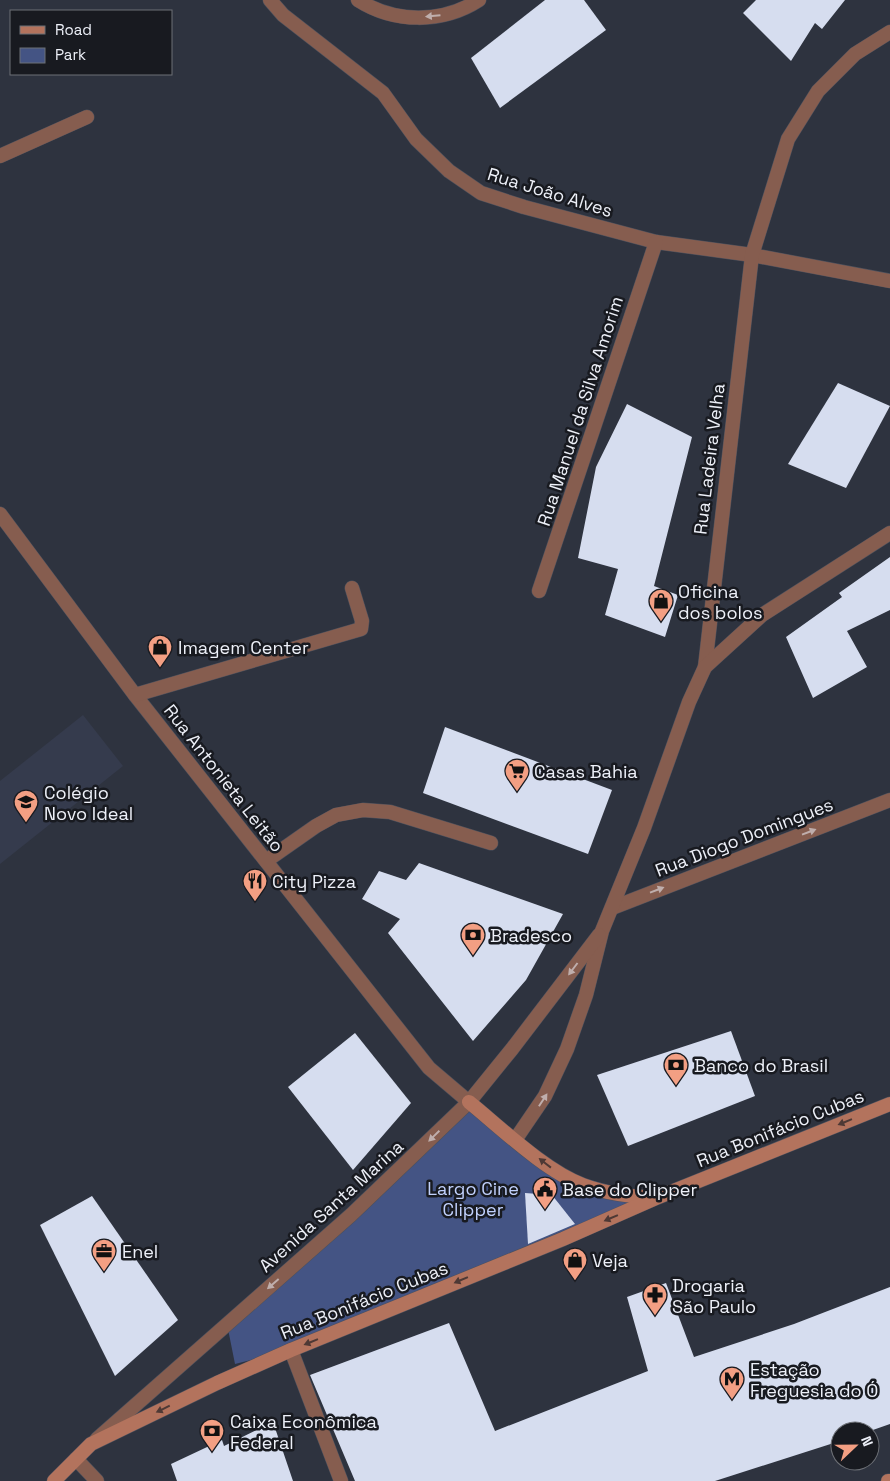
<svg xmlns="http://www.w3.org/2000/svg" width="890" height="1481" font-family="'Space Grotesk',sans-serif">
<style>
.built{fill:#353b4d}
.green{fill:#445484}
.building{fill:#d6ddef}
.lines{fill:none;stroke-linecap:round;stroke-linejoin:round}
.service-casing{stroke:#4d515d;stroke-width:15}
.minor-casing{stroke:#4d515d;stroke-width:15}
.tertiary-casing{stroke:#4d515d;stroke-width:15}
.secondary-casing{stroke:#4d515d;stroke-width:15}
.service{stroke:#865d4f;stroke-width:14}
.minor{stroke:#865d4f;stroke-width:14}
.tertiary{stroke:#865d4f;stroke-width:14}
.secondary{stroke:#b3735d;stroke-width:14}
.oneway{fill:#bfaeac}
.oneway2{fill:#4e3935}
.labels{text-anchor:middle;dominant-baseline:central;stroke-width:5;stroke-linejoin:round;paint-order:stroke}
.street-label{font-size:18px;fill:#edf0f8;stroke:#181a20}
.poi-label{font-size:18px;fill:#edf0f8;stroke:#181a20;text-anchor:start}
.park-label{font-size:18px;fill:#c1d1fd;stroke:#181a20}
</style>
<rect width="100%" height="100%" fill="#2e333f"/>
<polygon class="built" points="83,715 123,766 0,864 0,781"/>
<polygon class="green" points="469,1102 554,1170 656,1198 291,1350 235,1364 227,1324"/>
<g class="building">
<polygon points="545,0 584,0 606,30 500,108 471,58"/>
<polygon points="756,0 845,0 822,29 815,23 791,61 743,13"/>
<polygon points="838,383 890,406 846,488 788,464"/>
<polygon points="627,404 692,437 654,586 678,595 665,637 605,615 618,569 578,558 596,467"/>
<polygon points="890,557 890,610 847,631 867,667 813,698 786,637 842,597 839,593"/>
<polygon points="445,727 612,790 588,854 423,793"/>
<polygon points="419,863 563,914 526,980 473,1041 388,933 400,919 362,899 379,871 406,880"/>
<polygon points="731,1031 755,1096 628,1146 597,1075"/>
<polygon points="355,1033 411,1103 353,1170 288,1087"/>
<polygon points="525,1193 552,1195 575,1224 528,1244"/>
<polygon points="92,1196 178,1320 115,1376 40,1225"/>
<polygon points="666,1283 694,1357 794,1324 890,1287 890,1424 870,1431 840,1431 840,1441 715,1481 355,1481 310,1375 449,1323 495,1431 648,1371 627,1297"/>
<polygon points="273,1422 293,1481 177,1481 171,1464 222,1440 224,1446"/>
</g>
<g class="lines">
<defs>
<g id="service">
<polyline points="266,861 316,826 336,815 363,810 390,812 491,843"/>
<polyline points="76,1459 97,1481"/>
</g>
<g id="minor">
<polyline points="270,0 283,15 383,93 416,139 449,171 481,193 524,207 656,242 752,255 890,281"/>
<path d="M358,0C394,23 442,24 479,0"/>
<polyline points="0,156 87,117"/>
<polyline points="0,514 135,695 429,1068 469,1102"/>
<polyline points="539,591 656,242"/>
<polyline points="705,667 752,255 788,139 818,91 855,54 890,32"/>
<polyline points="135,695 361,629 362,621 352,588"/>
<polyline points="612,908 890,800"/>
<polyline points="291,1350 341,1481"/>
</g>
<g id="tertiary">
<polyline points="515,1140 545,1096 567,1049 586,995 602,931 644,828 689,702 705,667 762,615 890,533"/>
<polyline points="97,1439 351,1215 469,1102 512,1049 599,935"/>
</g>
<g id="secondary">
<path d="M469,1102C501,1128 545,1171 583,1185C607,1194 630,1196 655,1198"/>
<polyline points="54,1481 91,1444 217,1383 291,1350 563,1239 656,1198 890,1104"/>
<polyline points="888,1481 890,1481"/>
</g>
</defs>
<use href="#service" class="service-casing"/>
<use href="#minor" class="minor-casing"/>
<use href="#tertiary" class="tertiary-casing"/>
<use href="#secondary" class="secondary-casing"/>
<use href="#service" class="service"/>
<use href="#minor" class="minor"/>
<use href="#tertiary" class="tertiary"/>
<use href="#secondary" class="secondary"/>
</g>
<defs><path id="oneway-solid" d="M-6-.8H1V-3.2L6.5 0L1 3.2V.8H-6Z" transform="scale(1.25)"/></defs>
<g class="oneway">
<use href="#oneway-solid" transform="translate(433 16) rotate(175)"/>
<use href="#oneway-solid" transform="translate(809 832) rotate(-21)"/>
<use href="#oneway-solid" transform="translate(657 890) rotate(-21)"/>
<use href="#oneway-solid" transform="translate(573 969) rotate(127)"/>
<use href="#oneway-solid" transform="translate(543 1100) rotate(-57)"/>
<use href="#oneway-solid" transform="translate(434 1136) rotate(136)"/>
<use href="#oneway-solid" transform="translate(273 1284) rotate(139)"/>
</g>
<g class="oneway2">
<use href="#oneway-solid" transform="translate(845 1122) rotate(158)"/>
<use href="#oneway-solid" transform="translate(545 1163) rotate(-142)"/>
<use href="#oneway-solid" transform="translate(611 1218) rotate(157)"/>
<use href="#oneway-solid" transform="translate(461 1280) rotate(157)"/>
<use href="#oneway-solid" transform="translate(311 1342) rotate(158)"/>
<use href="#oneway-solid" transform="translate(163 1409) rotate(154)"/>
</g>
<defs>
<symbol id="shop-pin" viewBox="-11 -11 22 30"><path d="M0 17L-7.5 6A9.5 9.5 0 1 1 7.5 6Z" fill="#f39f83" stroke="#181a20"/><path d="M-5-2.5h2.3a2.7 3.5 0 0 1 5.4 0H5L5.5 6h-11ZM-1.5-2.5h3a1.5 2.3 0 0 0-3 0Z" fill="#111"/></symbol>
<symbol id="supermarket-pin" viewBox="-11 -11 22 30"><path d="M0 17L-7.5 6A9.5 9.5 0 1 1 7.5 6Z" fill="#f39f83" stroke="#181a20"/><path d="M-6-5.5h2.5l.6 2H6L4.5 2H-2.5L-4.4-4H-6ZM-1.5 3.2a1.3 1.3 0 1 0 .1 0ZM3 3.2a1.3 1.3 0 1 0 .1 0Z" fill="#111"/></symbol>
<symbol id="school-pin" viewBox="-11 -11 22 30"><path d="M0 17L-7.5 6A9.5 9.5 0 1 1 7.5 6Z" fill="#f39f83" stroke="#181a20"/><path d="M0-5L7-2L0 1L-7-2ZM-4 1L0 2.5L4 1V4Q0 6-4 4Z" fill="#111"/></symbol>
<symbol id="restaurant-pin" viewBox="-11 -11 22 30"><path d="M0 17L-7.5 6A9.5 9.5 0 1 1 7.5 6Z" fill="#f39f83" stroke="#181a20"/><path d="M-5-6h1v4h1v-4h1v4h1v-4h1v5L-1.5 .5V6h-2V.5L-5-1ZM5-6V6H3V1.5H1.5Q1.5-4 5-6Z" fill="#111"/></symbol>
<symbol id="bank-pin" viewBox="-11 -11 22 30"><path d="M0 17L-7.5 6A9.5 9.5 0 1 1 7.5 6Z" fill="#f39f83" stroke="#181a20"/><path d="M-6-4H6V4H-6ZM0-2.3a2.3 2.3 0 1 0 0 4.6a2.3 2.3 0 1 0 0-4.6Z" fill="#111"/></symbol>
<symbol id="civic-pin" viewBox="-11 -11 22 30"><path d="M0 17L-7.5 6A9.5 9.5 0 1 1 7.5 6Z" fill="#f39f83" stroke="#181a20"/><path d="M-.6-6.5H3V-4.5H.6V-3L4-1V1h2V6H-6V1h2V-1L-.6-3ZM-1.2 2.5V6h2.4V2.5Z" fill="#111"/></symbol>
<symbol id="office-pin" viewBox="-11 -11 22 30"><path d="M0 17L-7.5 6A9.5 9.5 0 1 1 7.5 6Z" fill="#f39f83" stroke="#181a20"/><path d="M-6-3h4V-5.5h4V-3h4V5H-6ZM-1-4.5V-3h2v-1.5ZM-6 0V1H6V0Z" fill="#111"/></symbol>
<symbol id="pharmacy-pin" viewBox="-11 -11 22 30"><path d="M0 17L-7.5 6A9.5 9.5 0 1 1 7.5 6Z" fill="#f39f83" stroke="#181a20"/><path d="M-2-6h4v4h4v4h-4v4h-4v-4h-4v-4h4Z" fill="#111"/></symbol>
<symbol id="metro-pin" viewBox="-11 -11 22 30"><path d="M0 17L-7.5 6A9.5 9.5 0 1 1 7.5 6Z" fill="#f39f83" stroke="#181a20"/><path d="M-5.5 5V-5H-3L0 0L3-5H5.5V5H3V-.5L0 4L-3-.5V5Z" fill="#111"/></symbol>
</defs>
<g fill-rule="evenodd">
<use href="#shop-pin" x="647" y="587" width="28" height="38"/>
<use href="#shop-pin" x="146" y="633" width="28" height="38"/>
<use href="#supermarket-pin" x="503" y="757" width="28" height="38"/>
<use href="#school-pin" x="12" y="788" width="28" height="38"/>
<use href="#restaurant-pin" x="241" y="867" width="28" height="38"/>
<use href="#bank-pin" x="459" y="921" width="28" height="38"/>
<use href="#bank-pin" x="662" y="1051" width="28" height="38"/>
<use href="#civic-pin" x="531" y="1175" width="28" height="38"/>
<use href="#office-pin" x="90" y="1237" width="28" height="38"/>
<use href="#shop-pin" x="561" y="1246" width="28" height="38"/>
<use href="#pharmacy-pin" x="641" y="1281" width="28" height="38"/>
<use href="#metro-pin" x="718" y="1365" width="28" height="38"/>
<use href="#bank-pin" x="198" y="1417" width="28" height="38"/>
</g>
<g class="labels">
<g class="street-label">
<text transform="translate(550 192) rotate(17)">Rua João Alves</text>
<text transform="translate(580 411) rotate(-72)">Rua Manuel da Silva Amorim</text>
<text transform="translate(709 459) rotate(-83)">Rua Ladeira Velha</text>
<text transform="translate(224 778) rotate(52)">Rua Antonieta Leitão</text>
<text transform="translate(744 837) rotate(-21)">Rua Diogo Domingues</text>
<text transform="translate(780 1128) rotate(-22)">Rua Bonifácio Cubas</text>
<text transform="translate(331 1206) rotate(-42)">Avenida Santa Marina</text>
<text transform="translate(364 1300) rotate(-22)">Rua Bonifácio Cubas</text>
</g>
<g class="poi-label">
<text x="678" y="591">Oficina<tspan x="678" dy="21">dos bolos</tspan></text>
<text x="178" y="647">Imagem Center</text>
<text x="534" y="771">Casas Bahia</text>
<text x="44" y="792">Colégio<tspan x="44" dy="21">Novo Ideal</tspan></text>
<text x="272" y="881">City Pizza</text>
<text x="490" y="935">Bradesco</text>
<text x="694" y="1065">Banco do Brasil</text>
<text x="562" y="1189">Base do Clipper</text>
<text x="122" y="1251">Enel</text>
<text x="592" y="1260">Veja</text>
<text x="672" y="1285">Drogaria<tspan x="672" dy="21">São Paulo</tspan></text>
<text x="750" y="1369">Estação<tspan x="750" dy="21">Freguesia do Ó</tspan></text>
<text x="230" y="1421">Caixa Econômica<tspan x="230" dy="21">Federal</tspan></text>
</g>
<g class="park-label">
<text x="473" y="1188">Largo Cine<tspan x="473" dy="21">Clipper</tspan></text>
</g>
</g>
<rect x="10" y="10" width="162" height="65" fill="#181a20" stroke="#6d7076"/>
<rect x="20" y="26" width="25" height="8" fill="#b3735d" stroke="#6d7076"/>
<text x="55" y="35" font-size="15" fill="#edf0f8">Road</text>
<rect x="20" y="48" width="25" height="15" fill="#445484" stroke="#6d7076"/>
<text x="55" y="60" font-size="15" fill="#edf0f8">Park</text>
<g transform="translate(855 1446) rotate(68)"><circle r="24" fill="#181a20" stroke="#6d7076"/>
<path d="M0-4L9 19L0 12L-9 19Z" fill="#f39f83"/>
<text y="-8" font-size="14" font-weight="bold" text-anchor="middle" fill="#edf0f8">N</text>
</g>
</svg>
